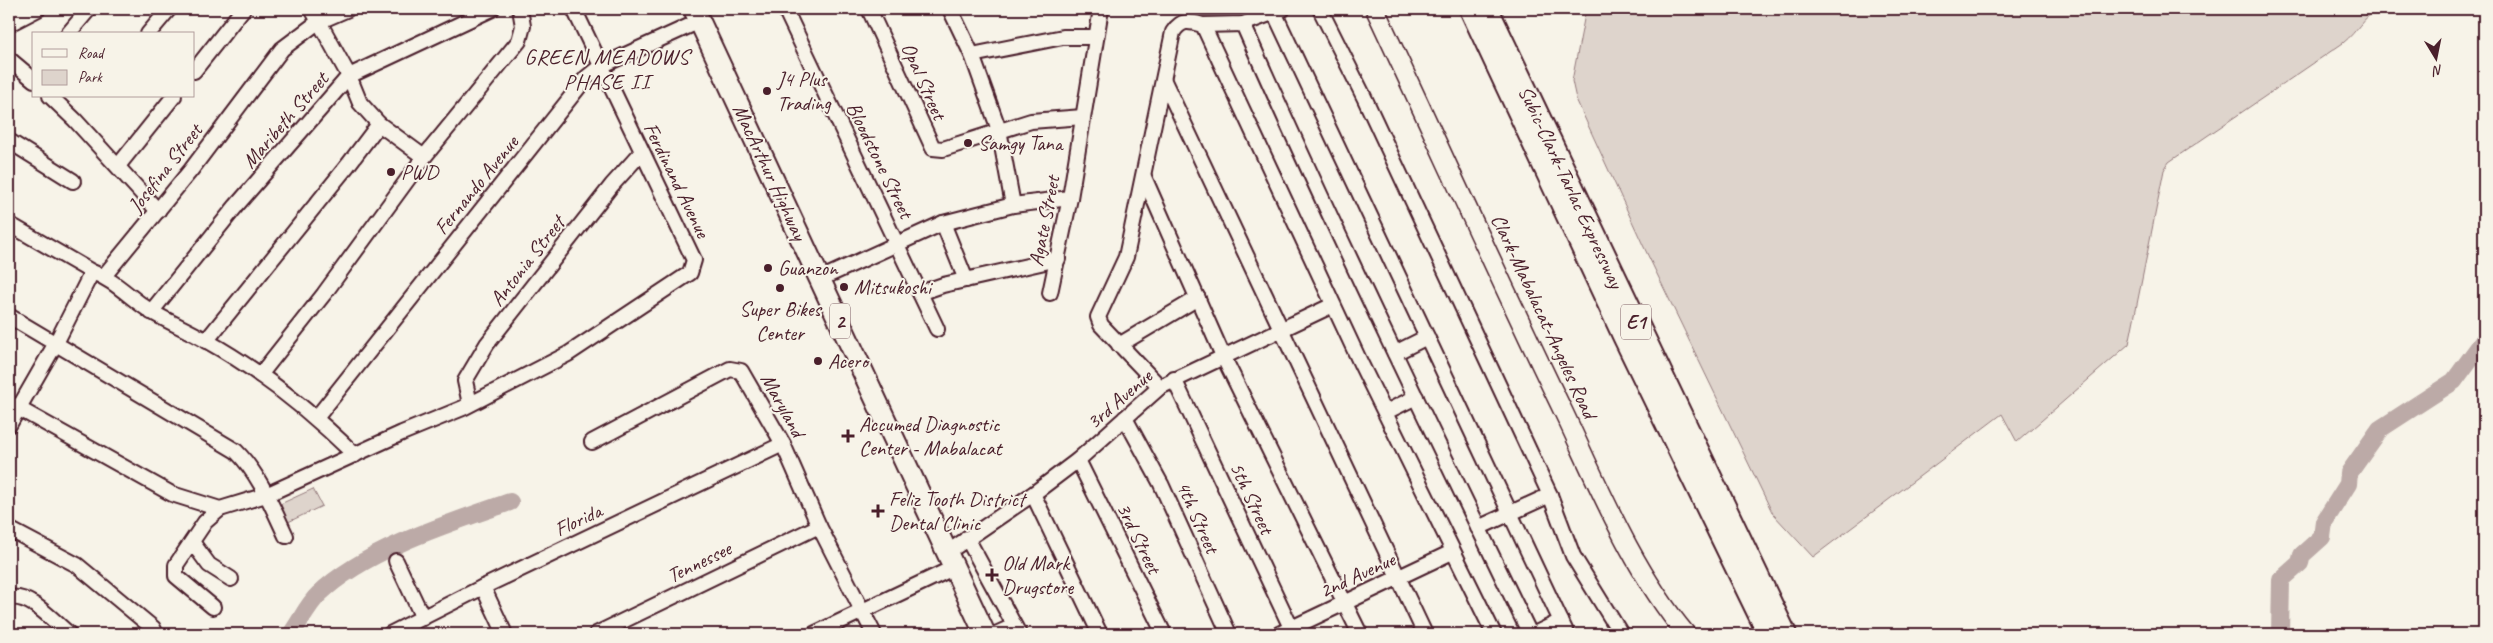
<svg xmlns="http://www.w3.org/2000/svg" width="2493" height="643" font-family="Caveat,sans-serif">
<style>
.green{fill:#ded4cc;stroke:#947a7c}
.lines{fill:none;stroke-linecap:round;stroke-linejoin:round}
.river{stroke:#bcaaa7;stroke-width:18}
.minor-casing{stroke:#4a1f2b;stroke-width:18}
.major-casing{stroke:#4a1f2b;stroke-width:21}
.highway-casing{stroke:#4a1f2b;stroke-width:24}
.minor{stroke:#f7f3e8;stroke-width:14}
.major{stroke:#f7f3e8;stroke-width:18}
.highway{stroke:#f7f3e8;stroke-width:20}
.poi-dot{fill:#4a1f2b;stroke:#f7f3e8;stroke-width:2}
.labels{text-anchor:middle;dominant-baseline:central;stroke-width:4;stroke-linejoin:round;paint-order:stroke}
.shield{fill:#f7f3e8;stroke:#7e5f64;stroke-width:1}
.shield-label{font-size:20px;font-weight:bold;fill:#4a1f2b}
.poi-label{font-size:21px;fill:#4a1f2b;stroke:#f7f3e8;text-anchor:start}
.street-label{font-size:21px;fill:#4a1f2b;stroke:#f7f3e8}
.neighbourhood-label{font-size:22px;letter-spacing:1px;fill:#4a1f2b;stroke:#f7f3e8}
</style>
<rect width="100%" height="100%" fill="#f7f3e8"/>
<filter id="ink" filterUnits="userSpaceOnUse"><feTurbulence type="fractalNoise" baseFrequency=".02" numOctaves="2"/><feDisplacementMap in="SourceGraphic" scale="10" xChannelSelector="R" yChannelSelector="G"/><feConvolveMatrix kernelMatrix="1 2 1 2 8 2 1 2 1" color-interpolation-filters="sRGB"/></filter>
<g filter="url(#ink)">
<g class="green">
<path d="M1586,9H2378C2360,20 2359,30 2343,43L2169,162L2164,170L2129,344L2017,442L2002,414L1813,557L1773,514L1643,245L1576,99L1572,81Z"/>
<polygon points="313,489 322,506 284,524 276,506"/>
</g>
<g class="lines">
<g class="river">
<path d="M291,634C300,622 308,604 319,594C366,549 450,523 510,502"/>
<polyline points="2280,634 2281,580 2300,563 2302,555 2322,537 2324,522 2348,484 2349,473 2380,429 2454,381 2484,340"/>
</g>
<defs>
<g id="minor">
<polyline points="312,9 349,76 360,103 379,124 424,157"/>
<polyline points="785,9 937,329"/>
<polyline points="869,9 933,148 943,149 1031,121 1083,117"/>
<polyline points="950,9 972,55 999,130 1013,205"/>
<polyline points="1320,9 1364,97 1550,495 1573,556 1621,634"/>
<polyline points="1274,12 1567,634"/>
<polyline points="9,24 38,9"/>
<path d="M1243,24C1334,230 1432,432 1530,634"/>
<polyline points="1203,25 1243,24 1283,9"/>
<polyline points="68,34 89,9"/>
<polyline points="148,34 169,9"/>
<polyline points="972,55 1063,37 1096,37"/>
<polyline points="9,59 34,80"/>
<polyline points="194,71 243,9"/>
<polyline points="1164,81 1425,634"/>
<polyline points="50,96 75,120 158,211"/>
<polyline points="9,141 73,181"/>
<polyline points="118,166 174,96"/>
<polyline points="1144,177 1223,356 1360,634"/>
<polyline points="943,223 966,280"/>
<path d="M9,224L92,272C115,280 131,299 152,312C169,322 188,330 205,340C261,371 310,411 355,455"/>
<polyline points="104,276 191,170 282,49 318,22 348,9"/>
<polyline points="820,279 943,223 1013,205 1070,198"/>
<polyline points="920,293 943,285 1058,259"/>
<polyline points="1050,293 1070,198 1101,9"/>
<polyline points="151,312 236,206 349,76 492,9"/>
<path d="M9,316L236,451C259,474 272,506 286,536"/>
<polyline points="206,341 348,165 379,124"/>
<polyline points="1119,345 1198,298"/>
<polyline points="1395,353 1427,337"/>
<polyline points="260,375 324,294 424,157 519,41 523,26 520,9"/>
<polyline points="1174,379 1294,634"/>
<path d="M1160,387L1101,325L1098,317L1126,257L1173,32C1182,19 1188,21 1203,25L1361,364L1494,634"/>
<polyline points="9,403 172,494 220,509 266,495 402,433 463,408 568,354 690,273 694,260 574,9"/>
<polyline points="470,404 465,381 487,344 612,185 641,153"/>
<polyline points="1386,412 1416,397"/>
<polyline points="317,417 586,78 601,66 700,21"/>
<polyline points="1125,418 1161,484 1229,634"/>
<polyline points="9,425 56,343 92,272"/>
<polyline points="592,442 730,369 741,371 783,444 819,526 874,634"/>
<polyline points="1078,460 1164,634"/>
<polyline points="1033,494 1100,634"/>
<polyline points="1478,528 1550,495"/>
<polyline points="9,529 77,565 153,628 156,634"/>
<polyline points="967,538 1019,634"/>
<polyline points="192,542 209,565 231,579"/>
<polyline points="948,552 1033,494 1078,460 1160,387 1333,305"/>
<polyline points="396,561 423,618"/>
<polyline points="483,587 505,634"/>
<path d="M9,598C31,594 53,621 69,634"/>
<polyline points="213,607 176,576 176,565 205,522 220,509"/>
<polyline points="390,634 483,587 783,444"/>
<polyline points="596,634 819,526"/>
<polyline points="814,634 955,567"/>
<polyline points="996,634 1014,626"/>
<polyline points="1279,634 1452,552"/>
<polyline points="1534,634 1561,621"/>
</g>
<path id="major" d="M1375,9C1438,143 1499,279 1564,413C1600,489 1632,569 1686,634"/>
<g id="highway">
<polyline points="694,9 985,634"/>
<polyline points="1470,9 1624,338 1768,634"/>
<polyline points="1488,9 1786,634"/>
</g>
</defs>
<use href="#minor" class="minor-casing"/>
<use href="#major" class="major-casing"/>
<use href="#highway" class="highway-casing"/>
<use href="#minor" class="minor"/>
<use href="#major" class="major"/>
<use href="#highway" class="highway"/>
</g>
</g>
<g class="poi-dot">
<circle cx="767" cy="91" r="5"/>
<circle cx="968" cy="143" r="5"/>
<circle cx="391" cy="172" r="5"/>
<circle cx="768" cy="268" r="5"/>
<circle cx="844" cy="287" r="5"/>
<circle cx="780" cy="288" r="5"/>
<circle cx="818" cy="361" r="5"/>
<path d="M845.5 428.5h5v5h5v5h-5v5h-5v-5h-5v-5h5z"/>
<path d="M875.5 503.5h5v5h5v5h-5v5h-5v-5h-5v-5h5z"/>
<path d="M989.5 567.5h5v5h5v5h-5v5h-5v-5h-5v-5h5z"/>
</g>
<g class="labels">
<g class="shield">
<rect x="830" y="303.5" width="20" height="35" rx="4"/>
<rect x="1621" y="304.5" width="30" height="35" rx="4"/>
</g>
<g class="shield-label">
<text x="840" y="321">2</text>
<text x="1636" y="322">E1</text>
</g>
<g class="poi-label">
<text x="777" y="79">J4 Plus<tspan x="777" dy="24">Trading</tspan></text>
<text x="978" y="143">Samgy Tana</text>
<text x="401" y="172">PWD</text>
<text x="778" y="268">Guanzon</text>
<text x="854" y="287">Mitsukoshi</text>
<text x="780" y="309" text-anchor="middle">Super Bikes<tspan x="780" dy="24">Center</tspan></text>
<text x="828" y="361">Acero</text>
<text x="859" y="424">Accumed Diagnostic<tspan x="859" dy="24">Center - Mabalacat</tspan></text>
<text x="889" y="499">Feliz Tooth District<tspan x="889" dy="24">Dental Clinic</tspan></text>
<text x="1002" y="563">Old Mark<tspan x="1002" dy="24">Drugstore</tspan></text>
</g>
<g class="street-label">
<text transform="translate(924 81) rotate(66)">Opal Street</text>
<text transform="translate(285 120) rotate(-49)">Maribeth Street</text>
<text transform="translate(880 160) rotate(64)">Bloodstone Street</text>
<text transform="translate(165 168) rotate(-52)">Josefina Street</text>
<text transform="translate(770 172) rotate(65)">MacArthur Highway</text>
<text transform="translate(677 180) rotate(64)">Ferdinand Avenue</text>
<text transform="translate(476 185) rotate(-51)">Fernando Avenue</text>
<text transform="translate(1571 187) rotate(65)">Subic-Clark-Tarlac Expressway</text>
<text transform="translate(1044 221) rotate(-79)">Agate Street</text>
<text transform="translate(527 261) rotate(-52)">Antonia Street</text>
<text transform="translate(1544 316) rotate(65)">Clark-Mabalacat-Angeles Road</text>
<text transform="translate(1119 399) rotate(-41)">3rd Avenue</text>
<text transform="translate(783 405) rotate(61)">Maryland</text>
<text transform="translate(1252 498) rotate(65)">5th Street</text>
<text transform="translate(1198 517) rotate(66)">4th Street</text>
<text transform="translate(578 520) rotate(-25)">Florida</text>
<text transform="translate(1139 538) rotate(64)">3rd Street</text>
<text transform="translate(699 562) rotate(-26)">Tennessee</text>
<text transform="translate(1357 575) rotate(-25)">2nd Avenue</text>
</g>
<g class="neighbourhood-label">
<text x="607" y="57">GREEN MEADOWS<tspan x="607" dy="25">PHASE II</tspan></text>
</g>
</g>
<rect width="2493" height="643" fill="none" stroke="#f7f3e8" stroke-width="30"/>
<rect x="15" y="15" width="2463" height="613" fill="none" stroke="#4a1f2b" stroke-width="2" filter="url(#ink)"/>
<rect x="32" y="32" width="162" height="65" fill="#f7f3e8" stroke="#b29e9c"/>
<rect x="42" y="49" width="25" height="8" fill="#f7f3e8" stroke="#b29e9c"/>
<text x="78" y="58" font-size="15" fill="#4a1f2b">Road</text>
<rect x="42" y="70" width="25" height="15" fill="#ded4cc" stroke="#b29e9c"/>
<text x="78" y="82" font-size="15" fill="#4a1f2b">Park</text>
<g transform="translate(2436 58) rotate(170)" stroke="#f7f3e8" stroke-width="4" paint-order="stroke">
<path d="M0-4L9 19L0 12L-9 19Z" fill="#4a1f2b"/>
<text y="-8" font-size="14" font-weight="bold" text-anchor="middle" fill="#4a1f2b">N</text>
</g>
</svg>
